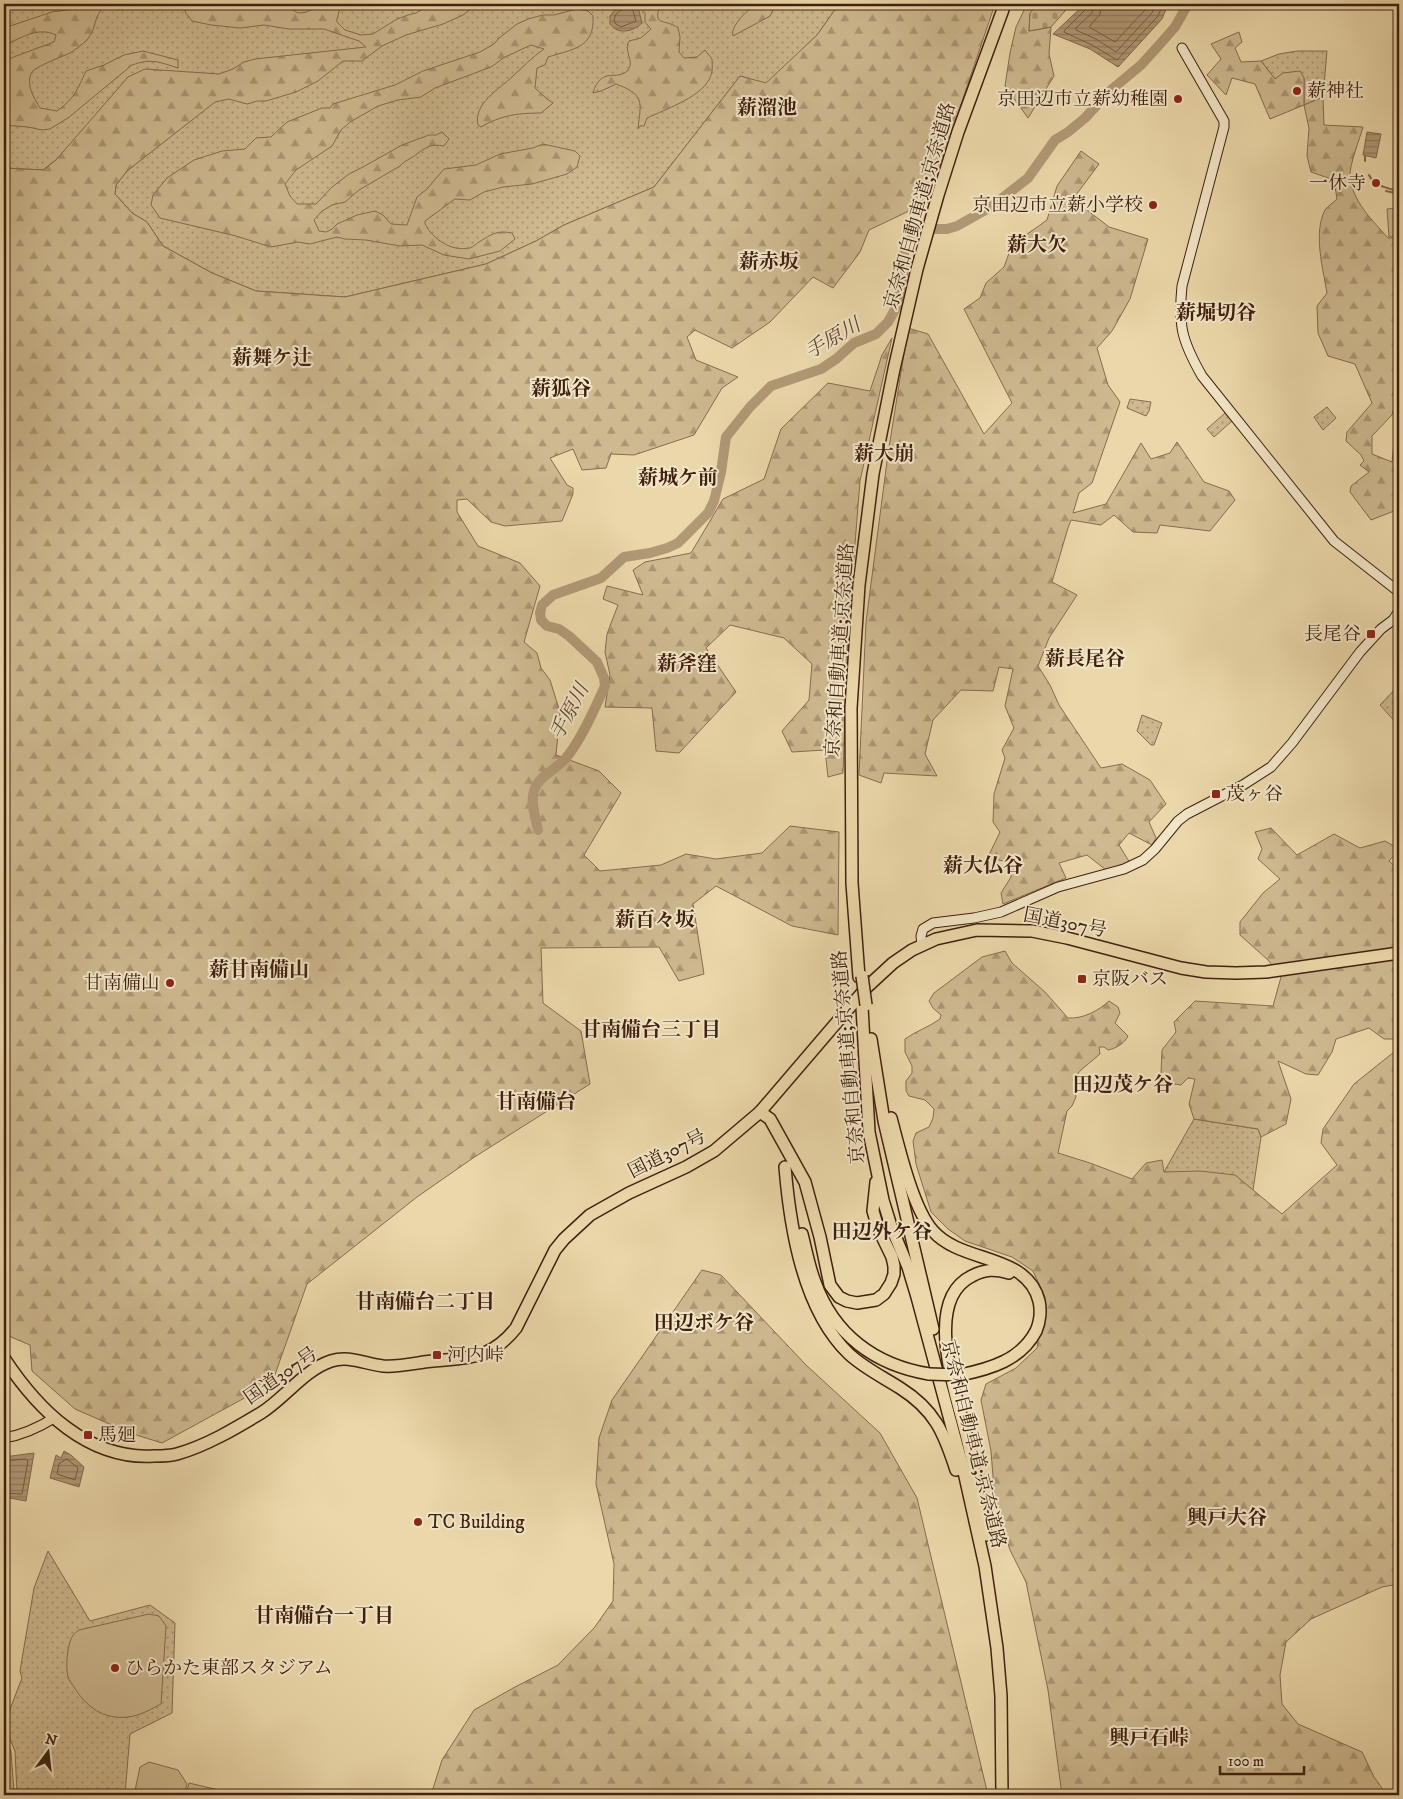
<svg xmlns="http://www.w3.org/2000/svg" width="1403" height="1799" font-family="'IM FELL DW Pica','Noto Serif JP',serif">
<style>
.grass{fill:url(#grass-dots);stroke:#876c50}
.forest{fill:url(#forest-firs);stroke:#876c50}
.cemetery{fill:url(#cemetery-stones);stroke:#876c50}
.pitch{fill:#ceb990;stroke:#876c50}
.water{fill:url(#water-rules);stroke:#84694d}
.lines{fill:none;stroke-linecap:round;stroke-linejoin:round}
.shore{stroke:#785c43;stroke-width:1}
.stream{stroke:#84694d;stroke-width:2}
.river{stroke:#b19976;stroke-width:10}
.secondary-casing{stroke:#402010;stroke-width:11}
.primary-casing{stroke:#402010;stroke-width:11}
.highway-casing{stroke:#402010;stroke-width:14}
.secondary{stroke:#f2e6c8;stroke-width:9}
.primary{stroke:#ebd8aa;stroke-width:9}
.highway{stroke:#ebd8aa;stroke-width:11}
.highway-bridge-casing{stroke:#402010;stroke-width:14;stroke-linecap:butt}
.highway-bridge{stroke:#ebd8aa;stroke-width:11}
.poi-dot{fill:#8f2418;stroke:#f2e6c8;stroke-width:2}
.labels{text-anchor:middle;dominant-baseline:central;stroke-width:4;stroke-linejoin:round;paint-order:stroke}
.poi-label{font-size:19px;fill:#402010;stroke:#f2e6c8;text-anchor:start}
.street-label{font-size:19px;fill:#402010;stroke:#f2e6c8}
.neighbourhood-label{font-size:20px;font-weight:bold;fill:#402010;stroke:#f2e6c8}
.water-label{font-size:20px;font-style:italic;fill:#62442f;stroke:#f2e6c8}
</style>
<defs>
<pattern id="grass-dots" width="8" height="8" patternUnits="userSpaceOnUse" patternTransform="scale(1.25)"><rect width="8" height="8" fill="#ceb990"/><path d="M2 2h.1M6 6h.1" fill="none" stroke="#a99674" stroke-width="1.8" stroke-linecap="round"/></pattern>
<pattern id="forest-firs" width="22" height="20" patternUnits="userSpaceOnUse" patternTransform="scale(1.25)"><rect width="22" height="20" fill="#ceb990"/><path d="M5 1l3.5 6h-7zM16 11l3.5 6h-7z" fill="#a99674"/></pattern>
<pattern id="cemetery-stones" width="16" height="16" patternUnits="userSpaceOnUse" patternTransform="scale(1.25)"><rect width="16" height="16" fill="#ceb990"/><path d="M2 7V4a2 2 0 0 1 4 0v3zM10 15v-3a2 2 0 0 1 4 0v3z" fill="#a99674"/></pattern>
<pattern id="water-rules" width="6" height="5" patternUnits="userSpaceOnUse" patternTransform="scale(1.25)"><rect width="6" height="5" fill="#b19976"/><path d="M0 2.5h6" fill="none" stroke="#917c5f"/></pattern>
</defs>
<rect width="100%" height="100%" fill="#ebd8aa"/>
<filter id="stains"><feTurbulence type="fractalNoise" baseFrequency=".004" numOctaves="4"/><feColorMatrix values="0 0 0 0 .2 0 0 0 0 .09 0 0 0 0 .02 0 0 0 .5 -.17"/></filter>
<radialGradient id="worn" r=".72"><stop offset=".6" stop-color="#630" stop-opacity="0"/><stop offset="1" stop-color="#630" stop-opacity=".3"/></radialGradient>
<g class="grass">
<polygon points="4,4 839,4 817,35 766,84 740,76 654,187 564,225 536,241 486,264 345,297 256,291 212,273 163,246 147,222 132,213 115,194 116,185 127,171 206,108 56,160 43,170 4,168"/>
<polygon points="1297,51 1327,51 1323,97 1304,105 1304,78 1275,79 1261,61 1279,54"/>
<polygon points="1130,399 1151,402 1149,411 1146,416 1127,408"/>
<polygon points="1327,407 1336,418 1323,430 1314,417"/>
<polygon points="1225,413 1232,421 1214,437 1207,429"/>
<polygon points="1399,685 1399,726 1380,705"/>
<polygon points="1142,715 1162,723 1154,745 1151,745 1137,731"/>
<polygon points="1194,1119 1258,1129 1261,1137 1253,1190 1234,1175 1164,1172"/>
<polygon points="48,1551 90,1621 150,1605 175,1623 172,1713 130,1734 125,1795 15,1795 17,1792 15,1751 4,1725 22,1678 20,1671 34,1588"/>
</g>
<g class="forest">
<path d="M84,4H106C103,8 99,12 97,17C94,25 93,34 86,41C81,45 75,50 70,53C63,56 35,67 32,72C25,84 34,98 40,108L57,111C75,98 77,90 86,71L104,65L124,55L143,51L178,60V68C159,62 151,58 132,65L68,118L50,129L42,130L28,127L4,125V62L11,58L54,42L56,35C39,27 25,36 9,43H4V28L52,12L74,9Z"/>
<path d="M188,4H288C299,22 311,8 324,4C329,2 336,4 341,4L337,19V22L345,30L361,35L373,34L397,19L408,15L416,13L431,4H481L476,5L463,15L443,24L406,35L382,46L362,61H343L318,81L296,92L266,101H257L247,104L229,99L215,102L127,171L116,185L115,194L132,213L147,222L163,246L212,273L256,291L345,297L486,264L536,241L564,225L654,187L740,76L766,83L817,35L839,4H995L928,202L869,230L860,252L833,288L813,277L770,322L732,348L695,330L687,337L696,360L738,377L722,388L694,435L634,455L611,454L606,468L582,470L573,449L550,458L567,485L573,488V494L562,521L505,526L491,522L467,499L457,500V512L478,546L520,563L540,586L524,642L537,653L541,668L550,680L560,712L556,755L599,771L621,793L584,855L600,871L661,865L686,854L716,859L762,853L790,826L839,832L838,935L792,926L716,886L693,904L704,974L679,981L659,947L541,948L543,1003L581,1031L590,1084L473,1158L417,1197L307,1284L272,1383L162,1443L130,1433L75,1409L32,1371L30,1345L4,1334V168L43,170L56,160L128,77L145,69L219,74L233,69L244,62L255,59L366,47L359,41L324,29H289L264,25L240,28L211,25L192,21L185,12Z"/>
<path d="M633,4H661C651,27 665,18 678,28L680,37L679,52L684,58L697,57L705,50L712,59C712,64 713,70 711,75C705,96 666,109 647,118L644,126H640L638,129C641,101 645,95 616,84L601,91L593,93C601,66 617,81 627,71C636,62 623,52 629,41L641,38L651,29L645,22V13L639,6Z"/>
<path d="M757,4H776L770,16L733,36C730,26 748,9 757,4Z"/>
<polygon points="1027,4 1038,4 1030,14 1029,31 1051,27 1049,54 1054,76 1028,118 1005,86 1010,53 1016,27"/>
<path d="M577,9L588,11L593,16C595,48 573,49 548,57L545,65L537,68L535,88L547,99L553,103L541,113C519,113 501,115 481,127L478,125C473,104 499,89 512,77C523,67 532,57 544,49L531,45L505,57L491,67L435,88L421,97L398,100L378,106L350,122L341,130L332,146L296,170L285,184L290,196L297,204H316L332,187L349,174L363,167L402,145L429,135H436L442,132L449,139L444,146C430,144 428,146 417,154C411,159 405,160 400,166L359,190L345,202L332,205L322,211L314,220L319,231L326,232L332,229L337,224L357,215L375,211L383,215L391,224L407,225L417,197L427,189L444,169L476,165L500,154L533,148L543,144L575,151L580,156L577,167L567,174L532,184L503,187L484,192L470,200L455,199L425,221V224C433,239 451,252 470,248C473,247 476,244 479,242C492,234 497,230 512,233L515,239L500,251L469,259L444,255L422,245L400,246L366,240L345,239L337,237L310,244L298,242L271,247L236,236L160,218L151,205L153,195L167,178L194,160L222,151L245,149L256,138L271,137L287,122L322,108H330L333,104L395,85L423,71L480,52L494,44L499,38L517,24L528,19L543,15H554Z"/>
<path d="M1239,32L1242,42L1235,48L1241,62L1261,61L1275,79L1283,73L1300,71L1304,78V105L1323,97L1324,125L1363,127C1360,138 1349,166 1350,176C1352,201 1372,220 1388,238H1399V404H1395L1392,415L1372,436V454L1392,462L1395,432L1399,431V521L1394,511L1371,520L1350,492L1351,486L1369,472L1360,465L1364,461L1361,455L1346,441L1347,432L1372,403L1355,364L1328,356L1318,333L1317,306L1327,293C1323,269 1313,233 1325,210C1328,206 1334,202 1337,199L1334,180L1311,172L1307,156L1309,128L1304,105L1270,119L1255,84L1232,78L1226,95L1207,75L1221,59L1211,44Z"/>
<polygon points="1081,151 1099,164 1073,199 1109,227 1148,239 1130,299 1112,331 1097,348 1108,385 1120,402 1092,483 1079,493 1073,513 1106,504 1141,443 1151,459 1170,453 1177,442 1204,482 1229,491 1235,500 1210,531 1160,525 1157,533 1133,532 1114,515 1101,525 1071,520 1068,528 1052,582 1077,595 1049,638 1038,666 1050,685 1059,705 1101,768 1122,764 1150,780 1166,804 1149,822 1156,838 1152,845 1129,833 1119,845 1130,863 1106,870 1087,855 1059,863 1066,878 1003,904 1001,893 1011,877 1010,863 988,857 1000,832 993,822 994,794 1005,758 1002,750 1014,728 1005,706 1013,669 999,667 993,691 961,690 933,720 925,754 937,776 884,773 881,783 859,775 866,622 888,454 908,328 928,334 984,434 1012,403 964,309 980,298 986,283 1004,267 1012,245 1047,220 1057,186"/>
<polygon points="892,338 860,481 848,632 843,773 828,777 825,750 792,752 782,731 809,700 812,664 784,638 730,625 706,648 736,692 679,753 656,751 652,708 605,707 610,675 605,652 607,634 618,605 603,599 607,586 643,595 633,570 645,562 691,553 723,499 764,479 781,429 828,383 870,391 882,355"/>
<polygon points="1271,828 1297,855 1334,834 1360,848 1385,841 1399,849 1389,861 1399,870 1399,1039 1384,1039 1369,1028 1336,1039 1332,1052 1318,1075 1306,1074 1278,1061 1291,1099 1286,1124 1261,1137 1258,1129 1194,1119 1189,1104 1195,1079 1188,1078 1181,1085 1154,1081 1161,1073 1162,1050 1176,1032 1174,1022 1195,1001 1273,1006 1281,977 1268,960 1240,935 1240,922 1263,893 1280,879 1258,859 1262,849 1255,832"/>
<path d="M1005,951L1012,963L1045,992L1068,1018C1083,1019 1098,1011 1109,1001L1118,1007L1120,1013L1115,1023L1128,1036C1125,1043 1115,1049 1108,1050L1104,1047H1099L1100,1054L1081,1070L1073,1079L1076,1097L1072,1106L1067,1111L1058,1153L1090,1163L1132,1179L1146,1163L1162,1160L1164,1172L1200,1171L1235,1175L1282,1214L1337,1165L1321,1143L1323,1129L1354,1084L1399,1048V1584L1382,1587L1311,1619L1286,1642L1280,1675L1282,1704L1298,1724L1362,1752L1374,1777L1387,1795H1062L1048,1690L1026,1582L1010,1550L995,1502L991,1451L981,1400L986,1384L1016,1368L1037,1348L1045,1297L1033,1271L1012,1257L965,1241L948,1229L931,1212L916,1164L913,1141L916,1133L929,1127L933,1118L934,1109L925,1100L909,1096L906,1091V1081L912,1073V1066L905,1052V1039C916,1031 929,1027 940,1019L941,1015L933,1008L929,1001L934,993L982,957Z"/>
<polygon points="702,1270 721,1275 806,1365 880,1433 917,1498 988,1795 431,1795 442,1760 474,1710 515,1687 558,1665 594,1628 613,1601 614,1564 596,1484 599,1438 612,1400"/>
<polygon points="4,1734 11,1752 14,1792 12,1795 4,1795"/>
</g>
<g class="cemetery">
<polygon points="1038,4 1071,4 1051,27 1029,31 1030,13"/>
<polygon points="1399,208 1399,236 1389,237 1387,209"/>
</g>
<g class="pitch">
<path d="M149,1614L159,1616L166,1626L161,1704C151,1709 140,1716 128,1717C104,1720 86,1707 74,1687C72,1684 69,1680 68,1677C66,1668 67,1658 68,1650C70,1641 71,1635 79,1630Z"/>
<polygon points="149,1762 178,1770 187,1784 184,1795 134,1795 140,1767"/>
<polygon points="189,1783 240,1795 186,1795"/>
</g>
<g class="water">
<path d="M627,4L634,5L638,7L642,23C633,32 618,35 610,24V16L618,7Z"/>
<polygon points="1085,4 1168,4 1162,19 1118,67 1090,49 1053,34"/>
<polygon points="1367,132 1381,134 1376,158 1363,155"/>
<polygon points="64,1451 71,1455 84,1467 79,1487 50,1478 56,1455 61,1458"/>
<polygon points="34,1453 26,1501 4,1497 4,1457"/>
</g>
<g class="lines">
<g class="shore">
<polyline points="625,4 624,8 616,14 614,20 616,24 621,27 636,21 631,4"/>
<polyline points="1088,4 1086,9 1065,30 1064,32 1092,45 1117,60 1158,16 1163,4"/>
<polyline points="1094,4 1092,13 1076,28 1076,30 1096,39 1116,52 1152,13 1156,4"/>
<polyline points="1102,4 1100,14 1089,27 1115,42 1146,9 1148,4"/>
<polygon points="67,1459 78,1468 75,1480 57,1474 59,1464"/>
<polyline points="4,1461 25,1459 28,1461 22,1494 4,1493"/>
</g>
<g class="stream">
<polyline points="1365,161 1365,156"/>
<path d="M1369,175C1374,186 1387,188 1398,191L1399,193"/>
<polyline points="1386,191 1399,194"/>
</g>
<path class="river" d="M538,830C536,819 530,803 534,791C539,775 556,770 566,758C581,740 595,708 605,686L604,678L597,662L569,636L559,629L547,626L541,620L540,613L542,605L553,595L601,578L624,557L650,553L667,548L678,543L708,513L714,501L721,472L726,437L750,407L771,386L821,369L836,359L854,343L876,334L888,322L897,306L904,270V253L909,240L920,231L934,229H947L957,226L991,207L1028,178L1055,140L1068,132L1085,118L1111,90L1141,65L1160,44L1175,27L1188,4"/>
<defs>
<g id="secondary">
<path d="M1182,48L1224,121V127L1182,286C1178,326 1182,341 1202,376L1334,541L1399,592"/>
<polyline points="922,944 921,936 923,929 933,923 974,918 1001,912 1058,887 1124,869 1143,860 1155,849 1178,821 1187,814 1243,785 1271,767 1292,743 1360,652 1381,629 1393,620 1399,611"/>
</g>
<path id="primary" d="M4,1438C23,1435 38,1428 54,1418"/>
<g id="highway">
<polyline points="859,977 852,883 851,708 859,585 873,474 894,369 917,269 938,195 958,132 1005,4"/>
<polyline points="862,1007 869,1132 883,1200 891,1226 908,1267 917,1297 964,1472 985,1566 997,1648 1001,1696 1002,1795"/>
<polyline points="871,1039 884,1121 933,1329"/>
<polyline points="760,1112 770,1119 805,1182 820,1237 830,1285 839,1297 847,1301 857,1303 876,1300 884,1294 891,1283 894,1274 894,1266 892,1257 878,1228 873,1211 876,1182"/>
<path d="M891,1118C899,1148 913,1209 933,1231C962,1264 1027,1253 1039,1301C1041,1310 1040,1322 1036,1331C1021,1360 990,1369 960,1375"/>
<path d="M785,1167C790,1228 803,1310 849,1354C864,1368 883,1377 900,1388C935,1410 944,1433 956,1470"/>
<path d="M802,1234C806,1250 809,1267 815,1282C834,1335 875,1365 929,1374"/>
<path d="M4,1358C38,1410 88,1460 154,1456C162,1456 170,1456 177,1454C206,1446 236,1428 261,1413C285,1398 304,1370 331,1361C349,1355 365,1364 383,1366C397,1367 411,1364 424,1362C463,1357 488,1363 516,1328L555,1250L564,1239L590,1215L629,1193L686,1167L714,1151L760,1112L867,987L893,963L912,950L936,939L977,930L1032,931L1067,938L1181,968L1206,972L1236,973L1266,972L1399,953"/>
<path d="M986,1535C980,1504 975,1473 968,1442C959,1401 920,1301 972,1276C985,1269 995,1269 1009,1273"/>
</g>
</defs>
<use href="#secondary" class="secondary-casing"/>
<use href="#primary" class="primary-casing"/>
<use href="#highway" class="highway-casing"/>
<use href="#secondary" class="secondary"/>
<use href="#primary" class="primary"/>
<use href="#highway" class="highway"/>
<defs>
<g id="highway-bridge">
<polyline points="862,976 866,1005"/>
<polyline points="929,1374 960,1375"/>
</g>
</defs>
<use href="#highway-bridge" class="highway-bridge-casing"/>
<use href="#highway-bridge" class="highway-bridge"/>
</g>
<g class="poi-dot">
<circle cx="1297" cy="91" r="5"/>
<circle cx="1178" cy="99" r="5"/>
<circle cx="1376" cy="183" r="5"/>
<circle cx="1153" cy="205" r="5"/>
<rect x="1366" y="629" width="10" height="10" rx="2.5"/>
<rect x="1211" y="789" width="10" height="10" rx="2.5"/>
<rect x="1077" y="974" width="10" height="10" rx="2.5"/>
<circle cx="170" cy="983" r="5"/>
<rect x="432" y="1350" width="10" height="10" rx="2.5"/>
<rect x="83" y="1430" width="10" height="10" rx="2.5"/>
<circle cx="418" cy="1522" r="5"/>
<circle cx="115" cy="1668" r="5"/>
</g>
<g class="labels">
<g class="poi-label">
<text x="1307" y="91">薪神社</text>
<text x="1168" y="99" text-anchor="end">京田辺市立薪幼稚園</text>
<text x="1366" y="183" text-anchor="end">一休寺</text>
<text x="1143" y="205" text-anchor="end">京田辺市立薪小学校</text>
<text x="1361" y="634" text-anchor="end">長尾谷</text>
<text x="1226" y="794">茂ヶ谷</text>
<text x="1092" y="979">京阪バス</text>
<text x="160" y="983" text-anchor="end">甘南備山</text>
<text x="447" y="1355">河内峠</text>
<text x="98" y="1435">馬廻</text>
<text x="428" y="1522">TC Building</text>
<text x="125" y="1668">ひらかた東部スタジアム</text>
</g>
<g class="street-label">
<text transform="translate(920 206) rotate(-74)">京奈和自動車道;京奈道路</text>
<text transform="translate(840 650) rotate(-86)">京奈和自動車道;京奈道路</text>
<text transform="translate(1065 923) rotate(11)">国道307号</text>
<text transform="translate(849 1057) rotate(-95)">京奈和自動車道;京奈道路</text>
<text transform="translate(667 1154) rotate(-27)">国道307号</text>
<text transform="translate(281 1376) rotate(-35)">国道307号</text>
<text transform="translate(973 1444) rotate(76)">京奈和自動車道;京奈道路</text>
</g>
<g class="neighbourhood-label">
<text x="767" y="108">薪溜池</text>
<text x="1037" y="245">薪大欠</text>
<text x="769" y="262">薪赤坂</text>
<text x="1216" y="313">薪堀切谷</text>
<text x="272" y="358">薪舞ケ辻</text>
<text x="561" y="389">薪狐谷</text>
<text x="884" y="454">薪大崩</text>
<text x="678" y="478">薪城ケ前</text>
<text x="1085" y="659">薪長尾谷</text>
<text x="687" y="664">薪斧窪</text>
<text x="983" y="866">薪大仏谷</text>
<text x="655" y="920">薪百々坂</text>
<text x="259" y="970">薪甘南備山</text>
<text x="651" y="1030">甘南備台三丁目</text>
<text x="1123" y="1085">田辺茂ケ谷</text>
<text x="536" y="1102">甘南備台</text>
<text x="882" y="1232">田辺外ケ谷</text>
<text x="425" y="1302">甘南備台二丁目</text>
<text x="704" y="1323">田辺ボケ谷</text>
<text x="1227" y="1518">興戸大谷</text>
<text x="324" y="1616">甘南備台一丁目</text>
<text x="1149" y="1738">興戸石峠</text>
</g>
<g class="water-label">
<text transform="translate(833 339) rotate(-30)">手原川</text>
<text transform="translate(570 712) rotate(-62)">手原川</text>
</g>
</g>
<rect width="1403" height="1799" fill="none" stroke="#ebd8aa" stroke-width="20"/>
<rect x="5" y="5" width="1393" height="1789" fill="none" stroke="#402010" stroke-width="2.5"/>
<rect x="10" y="10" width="1383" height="1779" fill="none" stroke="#402010"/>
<g transform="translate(48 1752) rotate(15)" stroke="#f2e6c8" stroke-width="4" paint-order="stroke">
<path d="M0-4L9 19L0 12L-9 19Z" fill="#402010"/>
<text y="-8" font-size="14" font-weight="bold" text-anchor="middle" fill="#402010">N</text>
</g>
<path d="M1220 1766v8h84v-8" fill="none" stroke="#402010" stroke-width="2.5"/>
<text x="1228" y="1766" font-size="15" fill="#402010" stroke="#f2e6c8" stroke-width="4" paint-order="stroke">100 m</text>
<rect width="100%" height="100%" filter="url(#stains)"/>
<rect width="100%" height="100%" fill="url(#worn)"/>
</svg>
